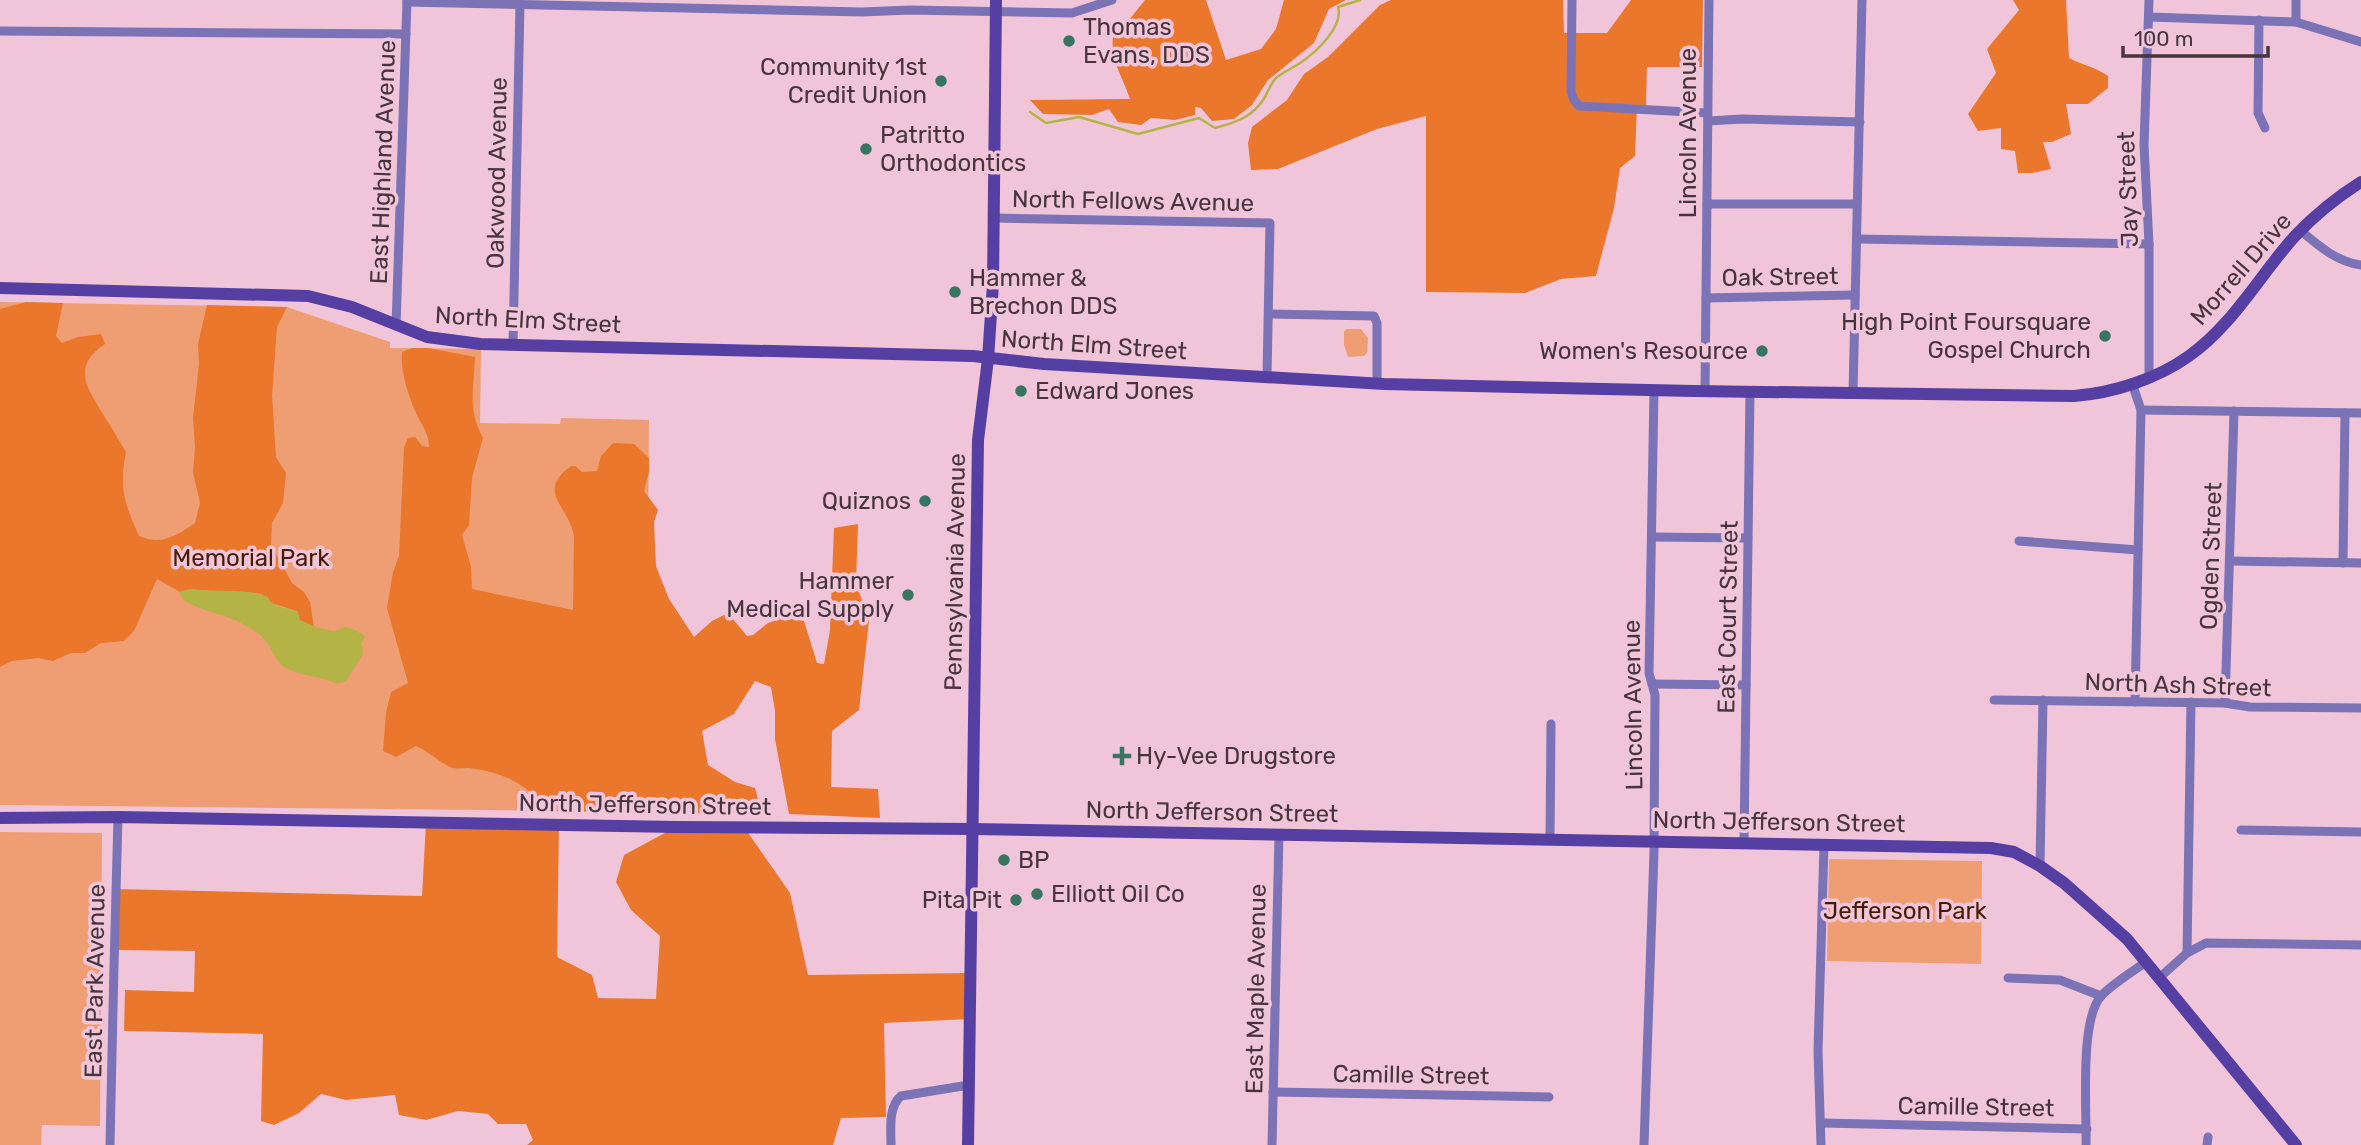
<svg xmlns="http://www.w3.org/2000/svg" width="2361" height="1145" font-family="Rubik,sans-serif">
<style>
.green{fill:#ef9e73}
.forest{fill:#eb772d}
.water{fill:#b4b345}
.lines{fill:none;stroke-linecap:round;stroke-linejoin:round}
.stream{stroke:#b4b345;stroke-width:2.5}
.street{stroke:#7b73b6;stroke-width:9}
.secondary{stroke:#553fa3;stroke-width:12}
.poi-dot{fill:#387560;stroke:#f1c5d9;stroke-width:2.5}
.labels{text-anchor:middle;dominant-baseline:central;stroke-width:7;stroke-linejoin:round;paint-order:stroke}
.poi-label{font-size:24px;fill:#46353d;stroke:#f1c5d9;text-anchor:start}
.street-label{font-size:24px;fill:#46353d;stroke:#f1c5d9}
.park-label{font-size:24px;fill:#471b00;stroke:#f1c5d9}
</style>
<rect width="100%" height="100%" fill="#f1c5d9"/>
<g class="green">
<polygon points="0,302 287,307 390,342 390,348 481,349 480,423 560,424 561,418 649,420 647,649 676,812 0,805"/>
<polygon points="1347,329 1361,329 1368,338 1367,353 1364,356 1348,357 1344,345 1344,331"/>
<polygon points="0,832 102,833 100,1126 42,1125 41,1145 0,1145"/>
<polygon points="1829,859 1982,861 1981,964 1827,961"/>
</g>
<g class="forest">
<path d="M1145,0H1206L1226,60L1261,49L1276,29L1284,0H1346L1329,9L1314,43L1268,80L1252,105L1234,119L1212,121L1201,108L1195,107V115L1175,120L1151,118L1141,125L1118,122L1109,109L1092,115L1043,114L1030,100L1130,99C1120,70 1105,53 1117,22L1129,20Z"/>
<polygon points="1391,0 1563,0 1564,33 1607,33 1631,0 1703,0 1702,67 1647,67 1646,105 1637,106 1635,156 1620,168 1614,208 1596,276 1561,279 1525,293 1426,292 1426,116 1377,129 1278,169 1251,170 1248,143 1252,127 1287,100 1304,74 1328,57 1380,5"/>
<path d="M2013,0H2066L2069,58C2082,65 2096,67 2108,76V88L2088,104H2066L2071,134L2052,142H2043L2051,169L2032,173H2018L2015,151L2001,149V128L1978,131L1968,114L1996,73L1987,49L2019,10Z"/>
<path d="M26,302L63,303L56,336L62,343L78,337L101,334L105,344C69,368 89,390 106,419C113,429 119,441 126,452C119,489 124,502 139,536C161,546 176,536 195,523L200,503L193,472L195,447L193,418L199,364L198,344L207,305L287,307L277,327L272,395L276,457L286,473L283,503L272,523L271,545L292,583L304,592L310,602L314,627L300,620L297,611L271,603L268,598L261,594L246,592H222L190,589L180,592L157,579L134,631L124,641L101,643L85,653H71L53,661L38,658L12,661L0,667V309Z"/>
<path d="M412,348H429L475,357C474,389 467,408 483,438L472,478L469,525L462,535L471,567L472,589L573,610L574,536C569,506 535,492 571,466H575L582,472L597,471L601,456L613,443L634,444L649,458V472L644,491L658,510L654,522L656,566L669,599L694,637L712,621L724,615L732,618L747,636L753,635L768,623L790,616L804,621L817,663L824,664L830,630L834,528L858,524L856,583L869,621L859,710L832,731L831,787L878,789L880,818L789,814L775,739V711L771,687L755,681L734,714L702,731L708,765L735,782L755,788L762,814L547,811C529,784 502,772 469,768C464,768 458,769 453,768C440,764 429,751 416,746L396,757L383,751L386,713L391,692L408,683L387,608L393,572L399,556L404,447L408,438L415,437L422,446L429,447C429,433 421,424 415,411C408,394 400,370 402,352Z"/>
<polygon points="426,823 559,825 557,957 592,975 598,998 656,999 660,936 631,910 616,882 624,855 676,827 744,827 790,893 808,975 970,973 970,1019 884,1023 886,1117 841,1118 833,1145 527,1145 533,1140 526,1124 498,1124 488,1114 458,1111 426,1120 399,1115 395,1095 346,1100 321,1094 299,1113 274,1125 261,1121 263,1034 124,1031 125,990 194,992 195,951 115,950 116,889 422,896"/>
</g>
<path class="water" d="M190,589C213,592 242,589 262,595C271,598 264,596 271,602C277,607 288,609 297,611L300,620L318,628L334,631L345,627L353,629L365,636L362,643L363,654L346,681L336,684C320,675 300,677 284,667C275,661 272,647 265,640C259,632 246,626 237,621C220,613 197,610 182,599L180,592Z"/>
<g class="lines">
<path class="stream" d="M1030,112L1046,123L1079,117L1138,134L1199,118L1215,128C1237,122 1253,117 1265,97C1268,91 1271,83 1276,78C1283,72 1293,68 1300,63C1315,53 1344,27 1338,7L1360,0"/>
<g class="street">
<polyline points="1572,0 1571,92 1574,100 1579,106 1707,113"/>
<polyline points="2149,0 2144,145 2149,244 2149,376"/>
<polyline points="407,2 862,12 910,10 1072,13 1112,0"/>
<polyline points="2149,17 2296,22 2361,42"/>
<polyline points="2259,20 2258,113 2265,128"/>
<polyline points="2296,22 2296,0"/>
<polyline points="0,31 406,34"/>
<polyline points="1708,121 1742,119 1860,122"/>
<polyline points="1707,204 1857,204"/>
<polyline points="995,218 1270,223 1267,377"/>
<path d="M2301,231C2319,246 2337,262 2361,265"/>
<polyline points="1857,239 2149,244"/>
<polyline points="1706,298 1855,295"/>
<polyline points="1269,314 1374,316 1377,323 1377,383"/>
<polyline points="396,326 407,0"/>
<polyline points="513,344 520,4"/>
<polyline points="2132,383 2141,410 2135,702"/>
<polyline points="1705,391 1709,0"/>
<polyline points="1853,393 1862,0"/>
<polyline points="2141,410 2361,413"/>
<polyline points="1652,537 1748,538"/>
<polyline points="2019,541 2138,550"/>
<polyline points="2230,561 2361,563"/>
<polyline points="2343,563 2345,413"/>
<polyline points="1652,684 1746,685"/>
<polyline points="1994,700 2225,703 2250,707 2361,708"/>
<polyline points="2225,703 2234,411"/>
<polyline points="2241,830 2361,832"/>
<polyline points="1550,839 1551,724"/>
<polyline points="1744,842 1750,392"/>
<polyline points="2040,866 2043,700"/>
<polyline points="2187,953 2191,702"/>
<polyline points="2008,978 2060,980 2101,996"/>
<polyline points="2159,978 2187,953 2206,943 2361,945"/>
<polyline points="1273,1092 1549,1097"/>
<polyline points="1822,1123 2087,1129"/>
<path d="M110,1145C112,1036 115,926 118,817"/>
<path d="M891,1145C891,1129 888,1107 901,1096L969,1085"/>
<polyline points="1272,1145 1279,834"/>
<polyline points="1644,1145 1654,852 1655,695 1649,673 1654,390"/>
<polyline points="1821,1145 1818,1051 1824,844"/>
<path d="M2086,1145C2087,1111 2079,1018 2102,995C2115,982 2132,972 2146,962"/>
<polyline points="2207,1145 2208,1137"/>
</g>
<g class="secondary">
<path d="M0,288L308,296L352,307L427,337L480,344L973,356L1044,364L1384,384L1694,391L2074,396C2113,393 2157,379 2189,356C2233,325 2259,276 2295,236C2314,216 2337,197 2361,182"/>
<polyline points="0,818 118,817 676,827 973,829 1991,848 2014,852 2040,866 2064,883 2127,939 2296,1145"/>
<polyline points="968,1145 978,440 988,359 993,284 996,0"/>
</g>
</g>
<g class="poi-dot">
<circle cx="1069" cy="41" r="7"/>
<circle cx="941" cy="81" r="7"/>
<circle cx="866" cy="149" r="7"/>
<circle cx="955" cy="292" r="7"/>
<circle cx="2105" cy="336" r="7"/>
<circle cx="1762" cy="351" r="7"/>
<circle cx="1021" cy="391" r="7"/>
<circle cx="925" cy="501" r="7"/>
<circle cx="908" cy="595" r="7"/>
<path d="M1118.5 745.5h7v7h7v7h-7v7h-7v-7h-7v-7h7z"/>
<circle cx="1004" cy="860" r="7"/>
<circle cx="1037" cy="894" r="7"/>
<circle cx="1016" cy="900" r="7"/>
</g>
<g class="labels">
<g class="poi-label">
<text x="1083" y="27">Thomas<tspan x="1083" dy="28">Evans, DDS</tspan></text>
<text x="927" y="67" text-anchor="end">Community 1st<tspan x="927" dy="28">Credit Union</tspan></text>
<text x="880" y="135">Patritto<tspan x="880" dy="28">Orthodontics</tspan></text>
<text x="969" y="278">Hammer &amp;<tspan x="969" dy="28">Brechon DDS</tspan></text>
<text x="2091" y="322" text-anchor="end">High Point Foursquare<tspan x="2091" dy="28">Gospel Church</tspan></text>
<text x="1748" y="351" text-anchor="end">Women's Resource</text>
<text x="1035" y="391">Edward Jones</text>
<text x="911" y="501" text-anchor="end">Quiznos</text>
<text x="894" y="581" text-anchor="end">Hammer<tspan x="894" dy="28">Medical Supply</tspan></text>
<text x="1136" y="756">Hy-Vee Drugstore</text>
<text x="1018" y="860">BP</text>
<text x="1051" y="894">Elliott Oil Co</text>
<text x="1002" y="900" text-anchor="end">Pita Pit</text>
</g>
<g class="street-label">
<text transform="translate(1688 133) rotate(-90)">Lincoln Avenue</text>
<text transform="translate(383 162) rotate(-88)">East Highland Avenue</text>
<text transform="translate(497 173) rotate(-89)">Oakwood Avenue</text>
<text transform="translate(2128 189) rotate(-92)">Jay Street</text>
<text transform="translate(1133 201) rotate(1)">North Fellows Avenue</text>
<text transform="translate(2241 269) rotate(-49)">Morrell Drive</text>
<text transform="translate(1780 277) rotate(-1)">Oak Street</text>
<text transform="translate(528 320) rotate(3)">North Elm Street</text>
<text transform="translate(1094 345) rotate(4)">North Elm Street</text>
<text transform="translate(2211 556) rotate(-88)">Ogden Street</text>
<text transform="translate(955 572) rotate(-89)">Pennsylvania Avenue</text>
<text transform="translate(1728 617) rotate(-89)">East Court Street</text>
<text transform="translate(2178 685) rotate(2)">North Ash Street</text>
<text transform="translate(1633 705) rotate(-91)">Lincoln Avenue</text>
<text transform="translate(645 805) rotate(1)">North Jefferson Street</text>
<text transform="translate(1212 812) rotate(1)">North Jefferson Street</text>
<text transform="translate(1779 822) rotate(1)">North Jefferson Street</text>
<text transform="translate(95 981) rotate(-89)">East Park Avenue</text>
<text transform="translate(1256 989) rotate(-89)">East Maple Avenue</text>
<text transform="translate(1411 1075) rotate(1)">Camille Street</text>
<text transform="translate(1976 1107) rotate(1)">Camille Street</text>
</g>
<g class="park-label">
<text x="251" y="558">Memorial Park</text>
<text x="1905" y="911">Jefferson Park</text>
</g>
</g>
<path d="M2123 46v10h145v-10" fill="none" stroke="#46353d" stroke-width="3.5"/>
<text x="2134" y="46" font-size="21" fill="#46353d" stroke="#f1c5d9" stroke-width="5" paint-order="stroke">100 m</text>
</svg>
